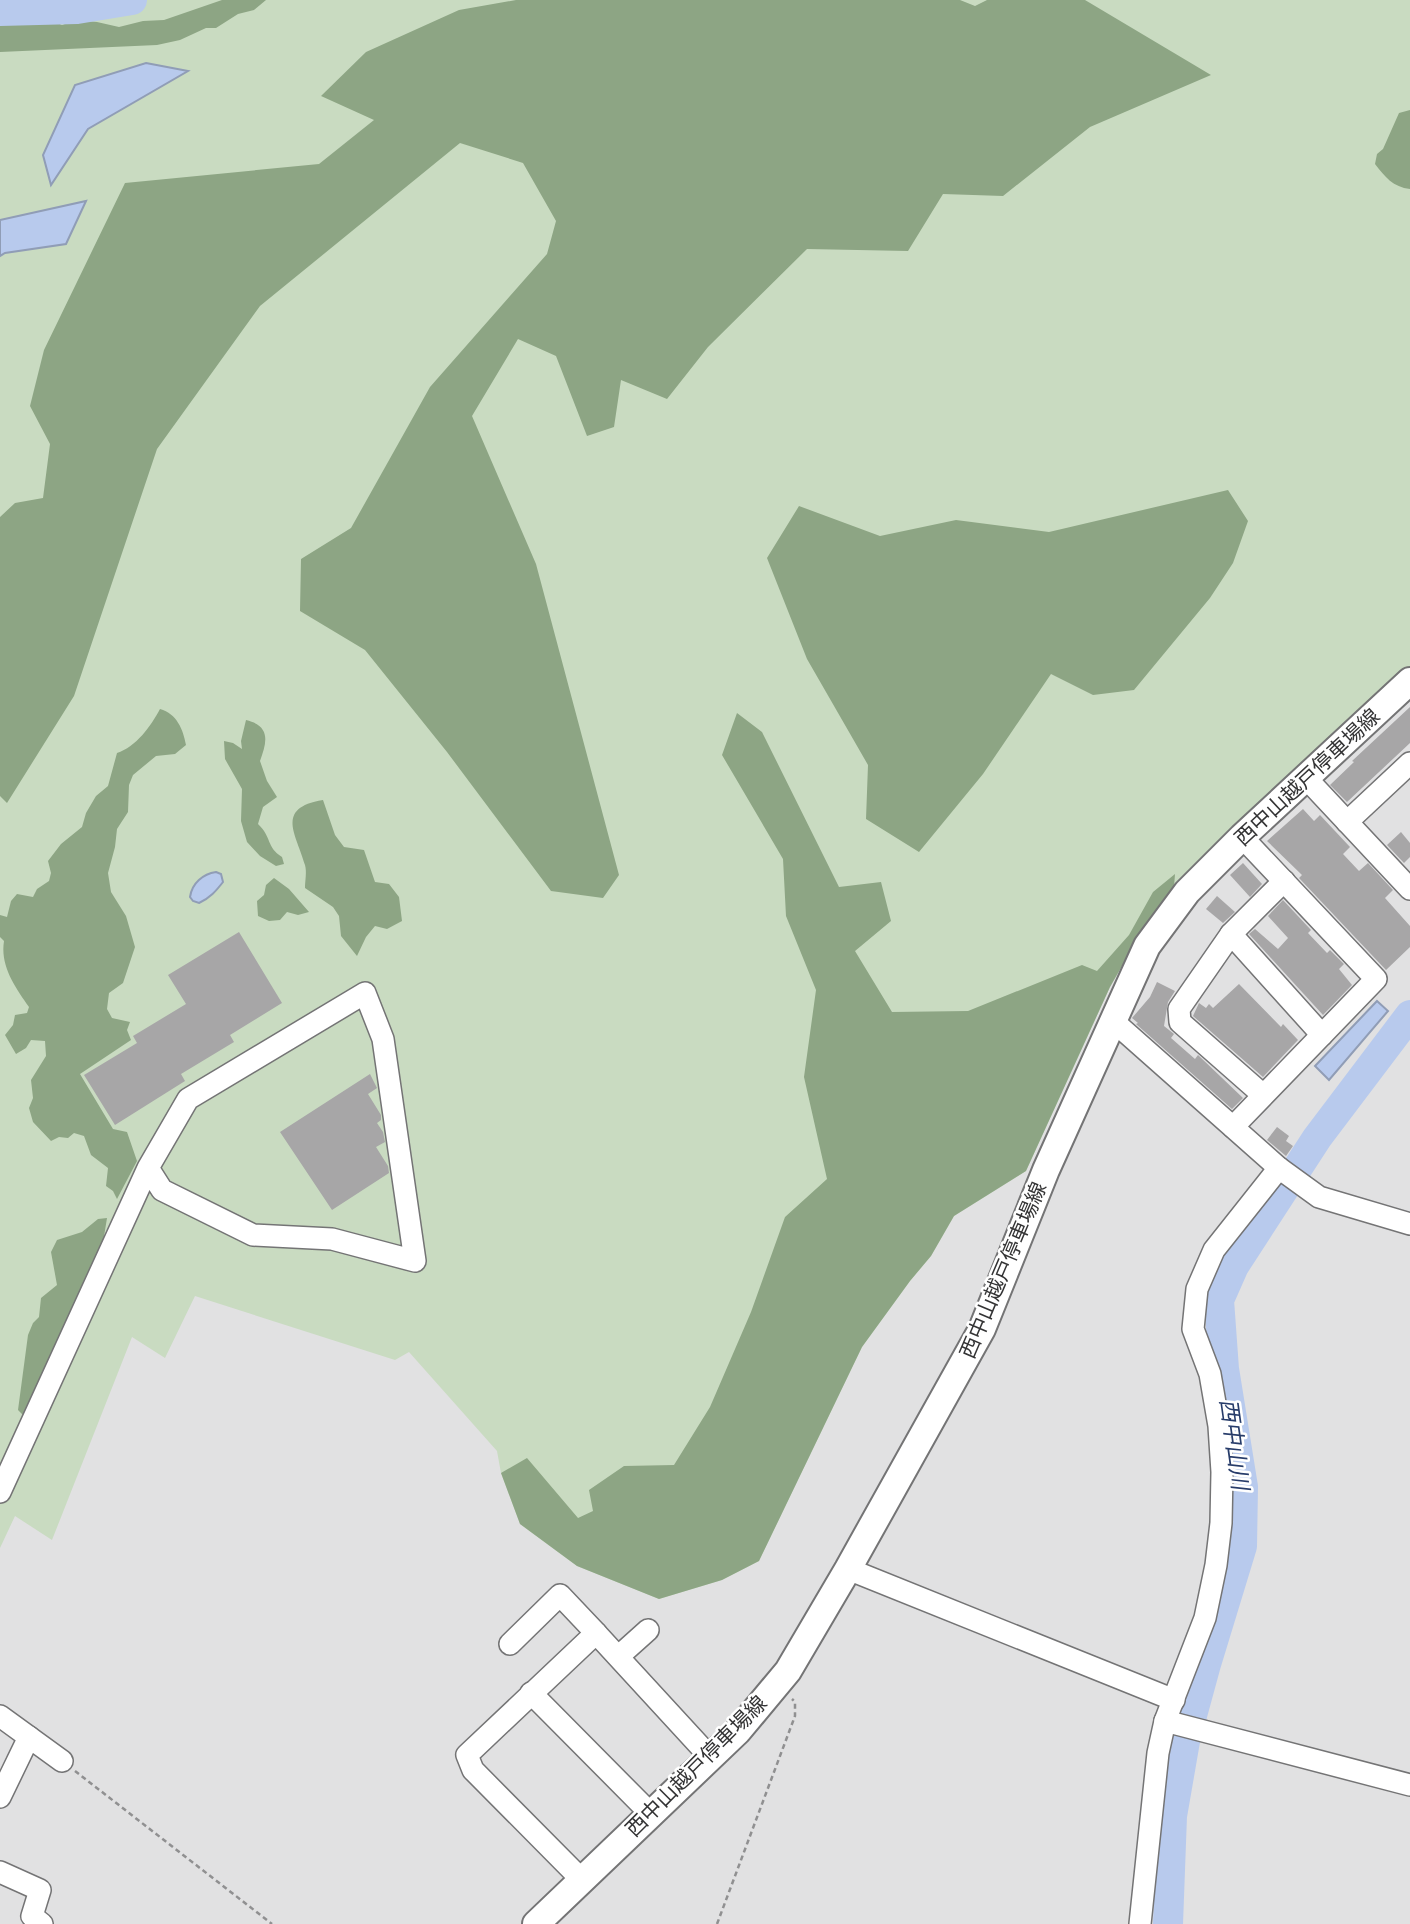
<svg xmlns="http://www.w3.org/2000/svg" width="1410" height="1924" font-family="'Public Sans','Noto Sans JP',sans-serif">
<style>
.green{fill:#c9dbc1}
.forest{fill:#8da584}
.water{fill:#b8caed;stroke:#909db6;stroke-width:2}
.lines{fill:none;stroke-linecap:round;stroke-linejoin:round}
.river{stroke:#b8caed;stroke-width:30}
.building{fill:#a7a6a7}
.minor-casing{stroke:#747475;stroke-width:24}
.major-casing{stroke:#747475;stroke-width:30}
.path{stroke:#909091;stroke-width:2.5;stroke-dasharray:5 3.5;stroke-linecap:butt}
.minor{stroke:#fff;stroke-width:21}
.major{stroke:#fff;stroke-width:26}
.labels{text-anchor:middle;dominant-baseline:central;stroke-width:5;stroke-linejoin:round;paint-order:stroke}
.street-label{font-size:21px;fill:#343435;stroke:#fff}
.water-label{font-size:23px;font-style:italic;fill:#273c6a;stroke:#fff}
</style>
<rect width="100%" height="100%" fill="#e1e1e2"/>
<polygon class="green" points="0,0 1410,0 1410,668 1174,888 1138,938 1110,987 1026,1171 954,1216 931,1256 910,1281 862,1347 759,1561 722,1580 659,1599 577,1566 520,1524 501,1473 497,1451 409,1352 395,1360 195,1296 165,1358 132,1337 52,1540 15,1516 0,1548"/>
<g class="forest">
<path d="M222,0H266L254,10L238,14L216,28H206L180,40L157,45L0,52V19C6,19 11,20 17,20C38,20 41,16 62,25L77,20L97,22L119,27L143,21L164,20Z"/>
<polygon points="516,0 960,0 975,6 987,0 1085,0 1211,75 1090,127 1003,196 943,194 908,251 807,249 708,347 667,399 621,380 614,427 587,436 556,356 518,339 472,416 536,564 619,875 603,898 551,891 447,752 365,650 300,611 301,559 351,528 430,387 547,254 556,221 523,163 460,143 260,306 157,449 74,696 7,803 0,796 0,517 15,503 43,498 50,444 30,406 44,350 125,183 319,164 374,120 321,96 366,52 459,10"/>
<path d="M1410,110V189C1393,187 1385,177 1375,164L1377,154L1383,149L1399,113Z"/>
<polygon points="1228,490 1248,521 1233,563 1210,598 1134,690 1093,695 1051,674 983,774 919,852 866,819 868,765 807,659 767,558 799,506 880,536 956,520 1049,532"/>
<path d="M160,709C177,714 183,729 186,745L175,754L156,756L133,775L129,785L128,812L117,829L115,847L108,873L111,892L126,916L135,947L123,983L109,993L107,1009L112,1018L130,1022L127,1030L131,1040L80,1074L113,1129L127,1132L137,1161L117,1199L113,1191L106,1186L108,1168L91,1155L84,1136L74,1133L68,1138L59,1137L51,1141L33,1122L29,1108L33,1098L31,1080L46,1056L45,1041L31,1040L26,1048L16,1054L5,1035L13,1025L15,1015L27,1013L29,1007C15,987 0,966 4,941L0,937V915L7,917L11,901L17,894L33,897L37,889L49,881L51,873L48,861L61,844L82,827L86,813L96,796L108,786L117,753C136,747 151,726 160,709Z"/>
<polygon points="737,713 762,732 839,887 881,882 891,921 855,951 892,1012 968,1011 1082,965 1097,971 1129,935 1153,892 1175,874 1174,887 1138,938 1110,987 1026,1171 954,1216 931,1256 910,1281 862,1347 759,1561 722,1580 659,1599 577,1566 520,1524 501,1473 527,1458 578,1518 593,1511 589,1490 624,1466 674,1465 710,1407 751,1312 785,1217 827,1179 804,1077 816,990 786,916 783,859 722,755"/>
<path d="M246,720C271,726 267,742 260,761L267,781L277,797L263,807L258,824C272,837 266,847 282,857L284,864L276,866L260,856L247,842L241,821L242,789L225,759L224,741L233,743L242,749L241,741Z"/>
<path d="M323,800L335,835L344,847L364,850L375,882L389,884L399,897L402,921L387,929L375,926L366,937L357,956L341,936L339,916L333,907L305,888C305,881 307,872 305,865C297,835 274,808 323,800Z"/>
<polygon points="274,878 289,889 309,912 298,915 287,912 280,920 269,921 258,916 257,901 264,895 266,885"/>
<polygon points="107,1218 102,1249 25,1417 18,1410 28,1335 33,1323 39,1317 41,1298 57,1285 51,1252 57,1240 82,1232 98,1219"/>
</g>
<g class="water">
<polygon points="146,63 188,71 88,129 51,185 43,155 75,85"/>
<polygon points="86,201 66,244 5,253 0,256 0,220"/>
<path d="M216,872L221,874L223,882C216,891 210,898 199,903L193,901L190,897C192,883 203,874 216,872Z"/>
<polygon points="1377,1001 1388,1011 1329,1080 1315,1066"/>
</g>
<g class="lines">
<g class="river">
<polyline points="0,11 77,9 132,0"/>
<polyline points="1168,1924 1172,1816 1185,1741 1206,1664 1242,1546 1243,1487 1224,1369 1219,1300 1234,1266 1317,1138 1410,1015"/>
</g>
</g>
<g class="building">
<polygon points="1410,707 1410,743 1347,802 1330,785 1354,762 1352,761"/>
<polygon points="1303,809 1314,821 1320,815 1350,847 1343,854 1359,871 1368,863 1393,890 1385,898 1410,926 1410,947 1386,970 1299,878 1302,875 1267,841"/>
<polygon points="1401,832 1410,843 1410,857 1404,863 1387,845"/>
<polygon points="1243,863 1262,884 1250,897 1230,875"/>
<polygon points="1217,896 1235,912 1223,923 1206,909"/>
<polygon points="1283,900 1311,930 1308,933 1327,953 1330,950 1344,964 1339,969 1352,985 1323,1015 1249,934 1255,929 1278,949 1288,938 1268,916"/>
<polygon points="239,932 282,1003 230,1035 234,1042 181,1074 185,1081 115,1125 84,1075 137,1043 133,1036 186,1004 168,975"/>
<polygon points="1157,982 1175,991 1168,1002 1164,1026 1174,1034 1171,1038 1195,1059 1198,1055 1243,1098 1232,1109 1136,1024 1138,1023 1132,1018 1150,997"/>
<polygon points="1239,984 1281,1027 1283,1024 1298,1040 1263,1077 1193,1016 1199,1003 1206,1008 1209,1004 1213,1008"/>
<polygon points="370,1074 377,1088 368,1094 381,1115 381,1120 377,1123 383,1132 385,1142 376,1147 388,1166 389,1173 332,1210 280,1132"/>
<polygon points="1277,1127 1289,1136 1286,1141 1293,1146 1286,1156 1267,1140"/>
</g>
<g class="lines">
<defs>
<g id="minor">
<polyline points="1306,778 1410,889"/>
<polyline points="1347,822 1410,763"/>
<polyline points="1231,934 1322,1035"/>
<polyline points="1113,1021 1279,1168 1319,1197 1410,1224"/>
<polyline points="1263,1095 1180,1022 1179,1009 1231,934 1284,881"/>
<polyline points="1233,1127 1376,979 1242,837"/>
<polyline points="0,1492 148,1168 188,1099 365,993 383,1039 415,1261 332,1239 253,1235 162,1190 148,1168"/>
<polyline points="848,1569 1174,1700"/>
<polyline points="510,1644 560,1595 596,1633"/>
<polyline points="619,1656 648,1630"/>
<polyline points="531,1693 650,1813"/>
<polyline points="0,1716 62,1761"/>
<polyline points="1165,1721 1410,1785"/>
<polyline points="0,1797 29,1737"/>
<polyline points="0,1872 40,1890 32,1916 42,1924"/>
<polyline points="582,1880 473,1770 467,1755 596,1633 710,1757"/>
<polyline points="1140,1924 1158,1753 1165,1721 1205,1618 1216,1565 1221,1523 1222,1472 1219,1426 1210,1374 1193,1329 1197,1289 1214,1250 1279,1168"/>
</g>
<polyline id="major" points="536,1924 738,1731 788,1671 848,1569 982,1329 1046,1170 1147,946 1187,892 1242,837 1410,681"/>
</defs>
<use href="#minor" class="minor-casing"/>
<use href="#major" class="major-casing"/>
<g class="path">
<polyline points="75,1771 272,1924"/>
<polyline points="717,1924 795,1716 795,1702 792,1699"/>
</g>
<use href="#minor" class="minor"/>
<use href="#major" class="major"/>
</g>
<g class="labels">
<g class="street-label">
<text transform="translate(1307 777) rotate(-43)">西中山越戸停車場線</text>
<text transform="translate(1003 1270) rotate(-67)">西中山越戸停車場線</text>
<text transform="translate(696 1766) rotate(-45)">西中山越戸停車場線</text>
</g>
<g class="water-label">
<text transform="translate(1235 1444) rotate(82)">西中山川</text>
</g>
</g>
</svg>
